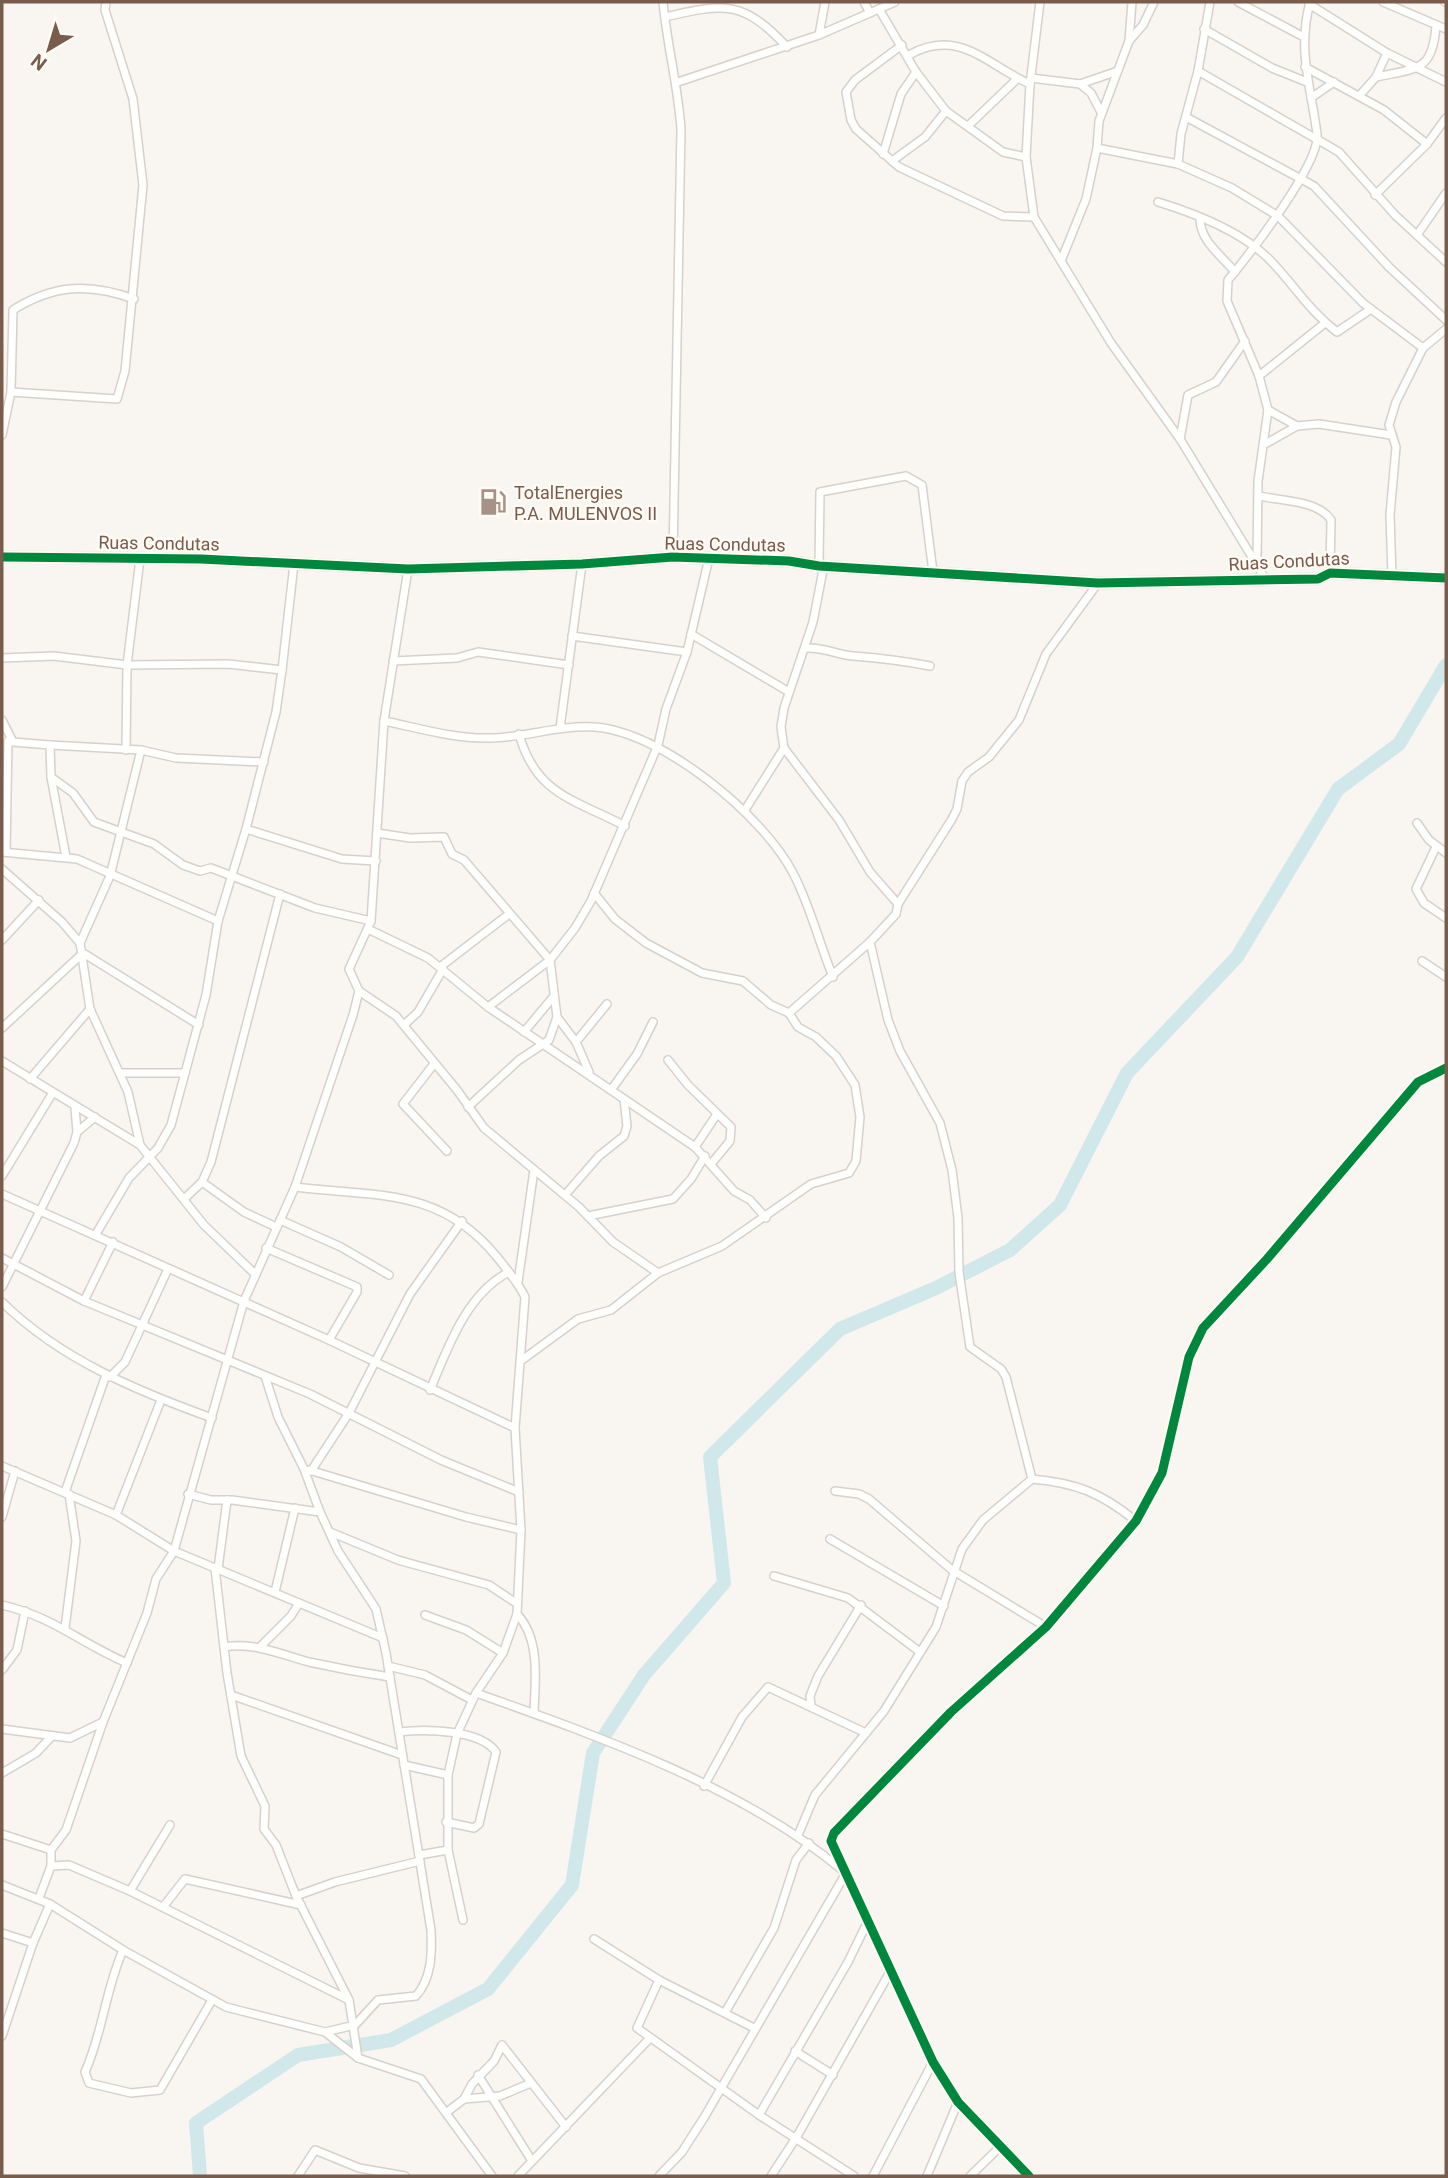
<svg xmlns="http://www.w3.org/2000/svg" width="1448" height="2178" font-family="Roboto,sans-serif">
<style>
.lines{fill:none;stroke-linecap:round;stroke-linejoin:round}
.river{stroke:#d0e8ea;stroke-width:14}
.street-casing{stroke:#d7d1cb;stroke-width:10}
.secondary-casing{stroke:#d9d2cb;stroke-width:13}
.street{stroke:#fefefd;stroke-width:7}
.secondary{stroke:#fefefd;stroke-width:10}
.cycleway-casing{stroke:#fffaf3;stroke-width:13}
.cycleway{stroke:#00873e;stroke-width:9}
.labels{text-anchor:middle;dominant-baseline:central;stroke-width:5;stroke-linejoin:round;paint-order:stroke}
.poi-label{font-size:18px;fill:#7a5c4d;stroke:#fffaf3;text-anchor:start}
.street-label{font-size:18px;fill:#7a5c4d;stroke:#fffaf3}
</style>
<rect width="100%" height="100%" fill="#f9f5f0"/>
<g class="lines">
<polyline class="river" points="200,2176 196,2123 298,2055 391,2040 488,1989 572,1885 593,1753 644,1675 724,1583 710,1457 840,1329 936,1288 1010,1250 1060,1205 1127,1073 1237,957 1338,789 1399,744 1446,665"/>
<defs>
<g id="street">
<path d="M663,2C667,45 678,86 681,129L673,557"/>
<polyline points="864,2 870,13"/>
<polyline points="1040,2 1030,84 1026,157 1034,217 1111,343 1180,439 1266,580"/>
<polyline points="1210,2 1198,71 1339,152 1395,215 1446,262"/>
<polyline points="1238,2 1302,36"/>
<polyline points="1383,2 1446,29"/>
<polyline points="1445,2 1446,2"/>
<polyline points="1309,4 1387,53 1446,82"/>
<polyline points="879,9 916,72 946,111 1003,152 1026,157"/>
<path d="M665,17C725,3 743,0 787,47"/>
<polyline points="1204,29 1272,68 1307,82"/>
<polyline points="819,35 825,2"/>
<polyline points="1129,41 1143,25 1154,2"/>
<polyline points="902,45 855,80 846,92 851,120 856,129 899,167 1003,216 1034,217"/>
<path d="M909,55C959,27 987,65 1030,84"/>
<polyline points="1305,67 1384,110 1427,144"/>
<path d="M1376,77C1417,68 1433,72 1436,25"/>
<polyline points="1031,78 1080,84 1115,72"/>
<polyline points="678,82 819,35 895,2"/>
<polyline points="1080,84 1091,93 1101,112"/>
<polyline points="1360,95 1376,77 1387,53"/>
<polyline points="1311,98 1334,82"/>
<polyline points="1186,117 1314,186 1389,267 1446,320"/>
<polyline points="968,126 1017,79"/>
<polyline points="1097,148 1178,164 1232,188 1278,216 1363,303 1423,348 1446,329"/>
<polyline points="883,154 901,94 916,72"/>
<polyline points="892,161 925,137 946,111"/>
<polyline points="1178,164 1181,134 1198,71"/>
<polyline points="1375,195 1427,144 1446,118"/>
<path d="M1158,202C1194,213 1240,231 1268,258C1293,283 1308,310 1337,332L1371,309"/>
<path d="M1200,219C1200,241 1222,256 1235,272"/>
<polyline points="1417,235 1446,193"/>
<polyline points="1061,261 1086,199 1097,148 1099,121 1129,41 1132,2"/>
<polyline points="1259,376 1325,323"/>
<path d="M11,392L13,310C54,284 90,283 134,299"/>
<polyline points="1268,410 1297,426"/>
<polyline points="2,435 11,392 117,399 125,371 143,185 133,99 105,10 106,2"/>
<polyline points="1180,439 1188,395 1216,382 1245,341"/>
<polyline points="1265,444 1297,426 1319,424 1391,435"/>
<path d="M1260,496C1280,501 1318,500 1331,520L1330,573"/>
<path d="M1257,561L1258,481L1268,410L1259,376L1227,301L1228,280C1248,256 1321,163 1317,134C1311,86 1297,51 1310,2"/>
<polyline points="819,566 820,492 906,476 922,485 933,572"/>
<polyline points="1392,575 1390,515 1396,447 1389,425 1396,402 1423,348"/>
<polyline points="691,634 789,692"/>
<polyline points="572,636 687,652"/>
<path d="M805,648C826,647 836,655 853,656C879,658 904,661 930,666"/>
<polyline points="2,658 54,656 127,665 228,664 282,670 294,564"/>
<polyline points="393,661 457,658 478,652 569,665"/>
<polyline points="2,720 13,742 50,745 51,777 73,793 94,822 154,844 183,865 200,871 211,868 315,908 371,921"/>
<path d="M384,721C419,728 454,739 489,738C524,738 558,725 594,727C661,731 763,815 793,873C810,905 819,943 833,977"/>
<polyline points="560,728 582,564"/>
<path d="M519,734C536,795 574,799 625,826"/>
<polyline points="50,745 141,750 176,758 264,762"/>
<polyline points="784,748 839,820 870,872 898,904"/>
<polyline points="126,750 127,665 140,559"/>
<polyline points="51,777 66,857"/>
<polyline points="745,810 784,748 781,727 784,708 813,622 824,565"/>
<polyline points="1417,823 1429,840 1446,853"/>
<polyline points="246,829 342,859 376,861"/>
<polyline points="377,833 410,838 444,837 452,854 464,860 550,960 557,1017 576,1042 589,1072"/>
<polyline points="1436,847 1416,889 1424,903 1446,918"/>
<polyline points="6,851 8,741"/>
<polyline points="2,852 77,859 218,921"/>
<polyline points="2,869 62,922 80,943 90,1009 128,1092 140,1145 204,1225 255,1274"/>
<polyline points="370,930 428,958 488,1007 695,1147 734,1191 750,1200 766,1218"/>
<polyline points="2,940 39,900"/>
<polyline points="80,943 110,876 141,750"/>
<polyline points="1422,961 1446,977"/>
<polyline points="440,967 509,914"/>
<polyline points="359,991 396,1016 457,1090 484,1128 579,1207 613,1242 658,1273"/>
<polyline points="488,1007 550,960 575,928 591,901 658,745 666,709 687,652 709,558"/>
<polyline points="789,1013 870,942"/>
<polyline points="404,1025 418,1012 443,969"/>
<polyline points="2,1028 83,953 199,1025"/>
<polyline points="524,1032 554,996"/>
<polyline points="576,1042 607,1004"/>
<polyline points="668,1060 688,1085 731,1127 730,1141 711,1164"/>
<polyline points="2,1061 140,1145"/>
<polyline points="434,1064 403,1104 447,1151"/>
<polyline points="121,1073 185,1073"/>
<polyline points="30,1079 90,1009"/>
<polyline points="611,1090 637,1054 653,1022"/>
<polyline points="468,1107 519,1060 549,1040 557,1017"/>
<polyline points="77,1132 95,1117"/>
<polyline points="695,1147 717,1114"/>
<polyline points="2,1176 52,1094"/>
<polyline points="202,1182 244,1212 276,1227"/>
<path d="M295,1187C377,1197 440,1187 497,1257C508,1271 518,1282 525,1297L515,1428L521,1530L517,1614L503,1653L476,1693L457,1734L448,1775V1850L463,1920"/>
<polyline points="2,1194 329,1340 515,1428"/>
<polyline points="565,1195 599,1156 624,1136 627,1126 624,1099"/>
<polyline points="184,1199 202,1182 211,1162 280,894"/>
<polyline points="588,1216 673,1199 691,1179 705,1156"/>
<polyline points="280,1220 341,1247 389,1275"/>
<polyline points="96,1234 129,1178 158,1148 171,1125 206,995 218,921 246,829 276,712 282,670"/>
<polyline points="266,1248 357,1287 357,1292 329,1340"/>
<polyline points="2,1258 84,1301 310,1394 441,1460 519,1492"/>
<polyline points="518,1282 534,1170"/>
<polyline points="2,1287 74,1143 77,1132 75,1108"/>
<polyline points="84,1301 113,1242"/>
<path d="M2,1302C60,1359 137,1391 212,1418"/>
<polyline points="522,1360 578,1319 611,1310 658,1273 722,1246 811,1184 849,1173 856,1161 860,1117 855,1085 836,1056 816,1037 798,1027 789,1013 771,1005 743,981 702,973 646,943 615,919 594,893"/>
<path d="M265,1376L278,1417L304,1469L320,1512L338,1551L376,1609L386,1653L431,1930C432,1953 432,1978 416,1996L378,2000L355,2025L325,2032"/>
<polyline points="110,1377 125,1362 168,1269"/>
<path d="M430,1390C448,1348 466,1294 509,1272"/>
<polyline points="2,1466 116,1515 174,1551 383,1638"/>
<polyline points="309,1470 466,1517 521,1530"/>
<polyline points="311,1471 349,1413 410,1294 462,1221"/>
<polyline points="1032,1479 1006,1377 1001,1369 970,1347 959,1272 958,1218 952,1170 940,1123 900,1051 888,1020 870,942 896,914 898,904 952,819 957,809 962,781 968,772 989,757 1019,720 1046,654 1098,583"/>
<polyline points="835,1491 859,1494 869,1499 952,1570 1046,1627"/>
<polyline points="65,1492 106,1375"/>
<polyline points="188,1494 211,1500 232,1500 320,1512"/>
<polyline points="116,1515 161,1400"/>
<polyline points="2,1517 15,1471"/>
<polyline points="330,1532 398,1560 489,1585 516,1603"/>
<polyline points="830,1539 944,1606"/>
<polyline points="215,1568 227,1673 241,1756 265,1806 264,1829 276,1845 296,1896 349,2000 358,2058"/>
<polyline points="218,1569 227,1500"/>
<polyline points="774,1576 848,1598 920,1652"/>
<polyline points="275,1592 295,1508"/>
<path d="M2,1605C54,1617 80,1643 127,1663"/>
<path d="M517,1614C541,1640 535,1680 534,1713"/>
<polyline points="425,1615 466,1630 503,1653"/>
<polyline points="65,1628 76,1541 69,1494"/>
<path d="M224,1647C254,1642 280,1654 309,1662C336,1668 363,1673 390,1677"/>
<polyline points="260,1647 291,1616 299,1603"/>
<polyline points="388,1666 425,1675 472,1700"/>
<polyline points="2,1670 17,1650 25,1611"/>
<path d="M476,1693C598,1736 743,1787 842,1870"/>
<polyline points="231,1695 402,1755"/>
<polyline points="811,1706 810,1696 818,1676 861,1605"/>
<polyline points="2,1729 70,1738 103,1722"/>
<path d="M399,1732C424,1729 480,1729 496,1752L479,1824L474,1828L446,1822"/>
<polyline points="404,1765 448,1775"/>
<polyline points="2,1773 36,1753 51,1737"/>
<polyline points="704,1786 742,1717 768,1687 866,1733"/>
<polyline points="2,1834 51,1850"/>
<path d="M798,1835L815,1795L884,1711L936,1627L962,1549L983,1520L1032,1479C1077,1483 1101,1493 1136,1521"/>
<polyline points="419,1855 448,1850"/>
<polyline points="51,1866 69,1865 130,1891 349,2000"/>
<polyline points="2,1885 50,1904 123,1950 226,2007 325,2032 358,2058 421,2079 492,2176"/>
<polyline points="130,1891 170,1825"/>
<polyline points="296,1896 335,1882 420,1861"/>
<polyline points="39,1898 51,1866 51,1850 66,1830 103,1722 147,1613 156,1579 174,1551 244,1301 295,1187 353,1015 359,991 349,969 371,921 384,721 408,569"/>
<polyline points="163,1907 185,1879 301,1905"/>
<polyline points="2,1933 33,1943"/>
<polyline points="594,1939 659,1980 754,2028"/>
<path d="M123,1950C105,1991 103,2032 85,2072L89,2083L131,2093L160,2090L212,2000"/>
<polyline points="659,1980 637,2028 759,2115 854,2176"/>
<polyline points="726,2011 774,1928 796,1860 809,1843"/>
<polyline points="2,2036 33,1943 50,1904"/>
<polyline points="795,2051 833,2075"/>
<polyline points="478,2075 532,2161"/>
<polyline points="464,2099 472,2084 494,2061 502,2045 566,2127"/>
<polyline points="447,2112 464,2099 500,2096 531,2083"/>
<polyline points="759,2115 848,1962 867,1923"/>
<polyline points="298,2176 315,2150 359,2168 405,2176"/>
<polyline points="518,2176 650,2038"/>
<polyline points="659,2176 682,2152 705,2116 846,1873"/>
<polyline points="771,2176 796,2138 890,1972"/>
<polyline points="873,2176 933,2062"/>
<polyline points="927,2176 958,2102"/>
<polyline points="970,2176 1001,2146"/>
<polyline points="1029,2176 958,2102 933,2062 831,1841 834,1833 951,1712 1046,1627 1136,1521 1162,1473 1189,1357 1203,1328 1267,1259 1418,1082 1446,1068"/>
</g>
<polyline id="secondary" points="2,557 201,559 408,569 582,564 673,557 789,561 819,566 1098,583 1318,579 1330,573 1446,578"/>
</defs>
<use href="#street" class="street-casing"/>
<use href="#secondary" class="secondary-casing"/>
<use href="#street" class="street"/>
<use href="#secondary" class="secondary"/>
<defs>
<g id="cycleway">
<polyline points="2,557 201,559 408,569 582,564 673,557 789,561 819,566 1098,583 1318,579 1330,573 1446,578"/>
<polyline points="1029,2176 958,2102 933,2062 831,1841 834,1833 951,1712 1046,1627 1136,1521 1162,1473 1189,1357 1203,1328 1267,1259 1418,1082 1446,1068"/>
</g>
</defs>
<use href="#cycleway" class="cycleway-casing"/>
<use href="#cycleway" class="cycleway"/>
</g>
<defs>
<symbol id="fuel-bare" viewBox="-9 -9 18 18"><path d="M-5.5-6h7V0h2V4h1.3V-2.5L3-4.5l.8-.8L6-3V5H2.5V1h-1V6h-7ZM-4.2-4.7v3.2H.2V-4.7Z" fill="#a69286" stroke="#fffaf3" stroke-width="2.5" paint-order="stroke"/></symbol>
</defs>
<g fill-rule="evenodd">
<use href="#fuel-bare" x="474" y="483" width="38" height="38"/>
</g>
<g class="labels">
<g class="poi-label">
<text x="514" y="492">TotalEnergies<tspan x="514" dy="21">P.A. MULENVOS II</tspan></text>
</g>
<g class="street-label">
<text transform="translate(159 543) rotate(1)">Ruas Condutas</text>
<text transform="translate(725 544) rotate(1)">Ruas Condutas</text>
<text transform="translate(1289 561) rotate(-3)">Ruas Condutas</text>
</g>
</g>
<rect width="1448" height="2178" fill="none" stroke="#7a5c4d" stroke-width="7"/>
<g transform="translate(49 49) rotate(218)" stroke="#fffaf3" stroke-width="5" paint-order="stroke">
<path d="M0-5L12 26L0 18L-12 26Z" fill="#7a5c4d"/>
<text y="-10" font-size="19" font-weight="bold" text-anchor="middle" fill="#7a5c4d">N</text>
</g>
</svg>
